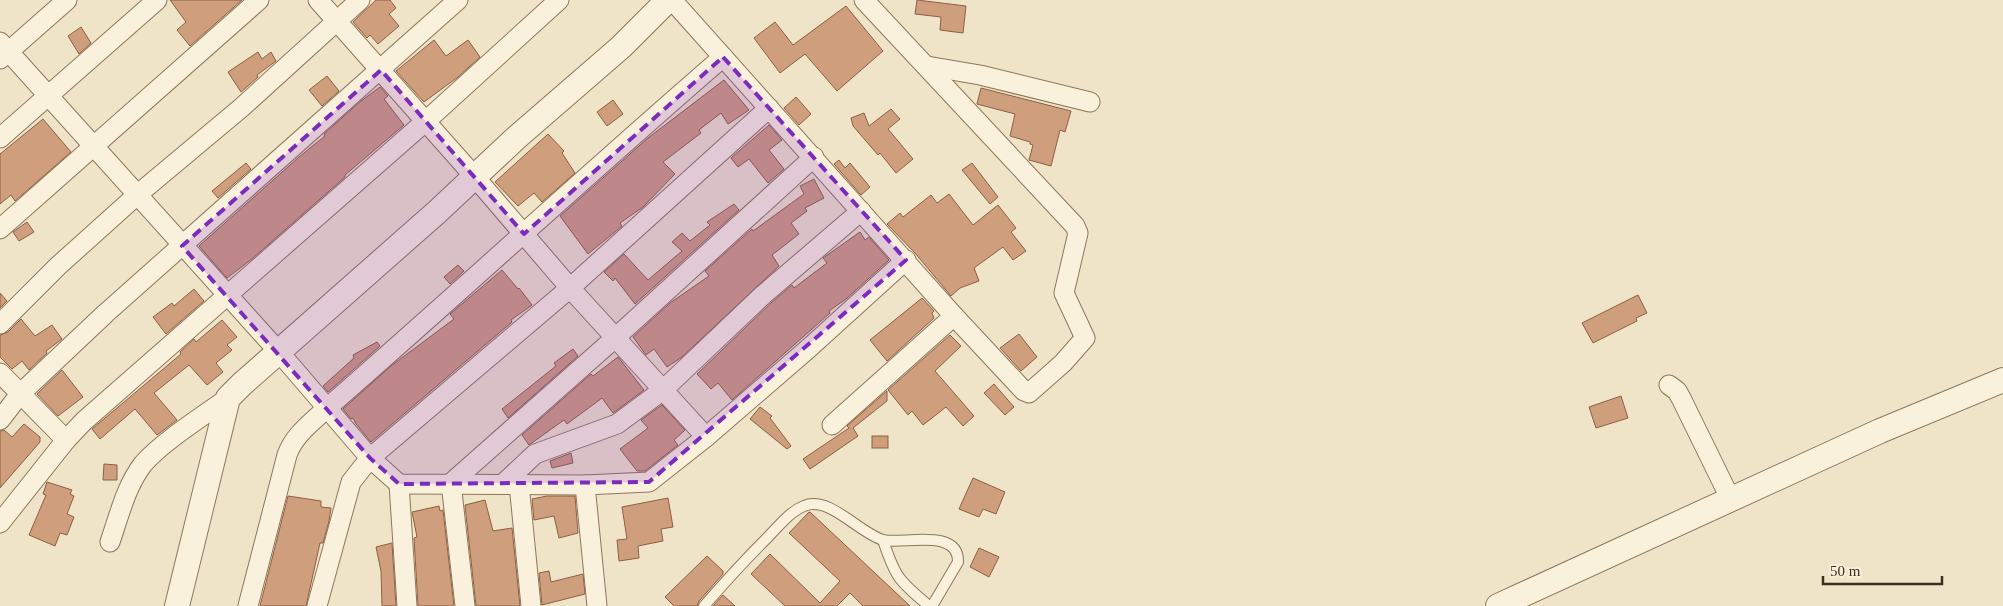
<svg xmlns="http://www.w3.org/2000/svg" width="2003" height="606" font-family="'Times New Roman',serif">
<style>
.building{fill:#cf9f7d;stroke:#8d5f41}
.lines{fill:none;stroke-linecap:round;stroke-linejoin:round}
.service-casing{stroke:#8d765c;stroke-width:12}
.minor-casing{stroke:#8d765c;stroke-width:21}
.tertiary-casing{stroke:#8d765c;stroke-width:26}
.service{stroke:#faf1dc;stroke-width:10}
.minor{stroke:#faf1dc;stroke-width:19}
.tertiary{stroke:#faf1dc;stroke-width:24}
.marked{fill:#7b2cbf;fill-opacity:0.2;stroke:#7b2cbf;stroke-width:4;stroke-dasharray:10 6;stroke-linejoin:round}
</style>
<rect width="100%" height="100%" fill="#f0e4c8"/>
<g class="building">
<polygon points="170,0 242,0 190,46 177,30 186,22"/>
<polygon points="376,0 390,0 396,8 389,14 399,26 378,44 370,35 367,38 353,22"/>
<polygon points="917,0 966,6 963,33 940,30 941,17 915,14"/>
<polygon points="846,6 883,51 837,91 805,54 780,73 754,38 775,22 793,45"/>
<polygon points="81,27 91,43 79,54 68,36"/>
<polygon points="434,40 446,56 468,40 480,57 458,77 424,102 396,71"/>
<polygon points="258,52 262,59 271,52 276,61 257,75 258,77 241,92 228,72"/>
<polygon points="327,76 339,91 322,106 309,90"/>
<polygon points="724,80 749,110 728,124 721,113 699,130 701,133 663,162 675,174 643,207 620,223 622,226 588,254 560,216 648,138"/>
<polygon points="380,87 388,96 384,99 404,125 345,175 345,177 253,258 227,278 199,246 299,157 325,136 324,134 361,101"/>
<polygon points="981,88 1071,111 1065,132 1060,130 1051,166 1029,160 1033,145 1030,144 1030,142 1010,136 1015,114 977,104"/>
<polygon points="796,97 811,114 799,125 784,108"/>
<polygon points="613,100 623,114 607,126 597,112"/>
<polygon points="891,109 900,119 888,129 913,159 896,173 880,153 878,155 853,126 851,118 864,113 869,126"/>
<polygon points="43,119 71,152 15,201 11,195 0,204 0,154"/>
<polygon points="769,125 782,140 769,150 784,169 768,183 749,159 738,167 731,158"/>
<polygon points="548,134 564,151 562,153 575,173 542,202 534,193 518,206 495,182"/>
<polygon points="839,160 845,168 850,163 870,187 861,195 834,164"/>
<polygon points="246,163 251,169 218,198 212,191"/>
<polygon points="972,163 998,197 990,204 962,170"/>
<polygon points="814,179 824,198 805,208 807,211 791,223 799,234 772,255 779,266 682,357 667,367 654,349 646,355 633,337 670,303 709,276 705,271 752,229 753,231 804,194 800,186"/>
<polygon points="949,194 973,225 998,205 1016,228 1011,232 1026,251 1013,260 1003,247 974,268 979,281 960,288 951,296 915,253 887,224 900,213 903,217 931,195 937,203"/>
<polygon points="734,204 739,210 635,304 615,278 613,281 604,272 624,254 648,280 682,251 672,242 682,233 690,241 710,225 707,222"/>
<polygon points="27,222 34,232 19,241 13,232"/>
<polygon points="860,232 865,240 869,237 889,260 846,299 829,311 830,313 732,400 718,383 711,389 697,374 771,303 792,285 794,288 827,263 823,258"/>
<polygon points="458,265 464,271 450,284 444,277"/>
<polygon points="502,270 518,289 519,288 532,305 511,320 512,322 371,442 356,424 353,418 351,419 343,409 391,366 454,319 450,314"/>
<polygon points="194,289 204,301 166,334 153,317 172,303 174,306"/>
<polygon points="0,293 7,301 0,308"/>
<polygon points="1638,295 1647,313 1636,318 1637,321 1593,343 1582,323"/>
<polygon points="922,298 934,311 932,313 934,318 887,361 870,340"/>
<polygon points="21,319 35,336 52,325 62,339 46,351 47,353 29,370 22,361 12,369 0,357 0,335 8,332"/>
<polygon points="222,320 237,337 227,345 232,350 216,363 223,372 207,385 189,365 154,393 177,420 157,435 135,409 100,439 92,429 181,354 180,352 194,339 196,342"/>
<polygon points="1019,334 1037,357 1021,371 1000,348"/>
<polygon points="950,335 961,346 935,371 974,416 963,426 946,407 923,425 912,411 908,415 888,390"/>
<polygon points="377,342 380,346 328,392 323,386 354,358 353,355"/>
<polygon points="573,349 578,356 508,418 502,409 556,366 554,363"/>
<polygon points="618,357 644,390 613,413 602,398 567,424 564,420 529,445 522,435 591,374 593,376"/>
<polygon points="62,370 83,397 58,416 37,394"/>
<polygon points="994,384 1014,407 1005,415 984,393"/>
<polygon points="887,391 887,401 853,428 858,436 810,469 803,459 849,428 847,426"/>
<polygon points="1621,396 1628,418 1596,428 1589,407"/>
<polygon points="662,405 685,430 674,440 678,445 645,471 637,471 620,449 648,428 641,420"/>
<polygon points="760,407 772,416 770,418 791,446 787,449 750,419"/>
<polygon points="24,424 40,437 40,442 0,488 0,431 4,430 12,437"/>
<rect x="872" y="436" width="16" height="12"/>
<polygon points="571,453 573,463 552,468 550,461"/>
<polygon points="104,464 117,465 117,480 103,480"/>
<polygon points="973,478 1005,492 996,514 983,509 979,517 959,509"/>
<polygon points="47,482 72,490 70,494 74,496 67,514 74,517 67,535 60,533 55,546 29,535 46,495 43,494"/>
<polygon points="288,496 321,501 321,507 331,508 329,521 323,543 320,543 306,606 260,606"/>
<polygon points="547,496 575,496 578,533 559,538 554,516 534,520 532,499"/>
<polygon points="668,498 673,527 661,529 663,541 638,546 639,558 619,561 617,540 627,539 622,507"/>
<polygon points="485,500 493,531 512,528 520,606 476,606 465,505"/>
<polygon points="439,506 440,511 443,510 454,606 418,606 414,538 417,537 412,512"/>
<polygon points="809,512 810,512 910,606 863,606 850,593 837,606 785,606 751,574 770,554 820,603 840,581 789,533"/>
<polygon points="392,543 396,606 382,606 381,571 376,547"/>
<polygon points="979,548 999,557 989,577 970,567"/>
<polygon points="707,556 723,571 723,574 699,601 697,606 674,606 665,597"/>
<polygon points="549,571 551,582 583,574 585,594 542,605 539,573"/>
<polygon points="723,595 735,606 713,606"/>
</g>
<g class="lines">
<defs>
<g id="service">
<path d="M883,540C895,577 899,581 929,606"/>
<path d="M704,606C724,583 745,560 767,538C778,527 789,512 804,506C829,495 859,533 883,540C901,545 959,527 958,562L932,606"/>
</g>
<g id="minor">
<polyline points="318,0 474,176 570,288 706,437"/>
<polyline points="672,0 954,316 1024,391 1029,393 1063,363 1085,338 1064,293 1078,233 1075,226 864,0"/>
<polyline points="0,42 279,352 370,458 399,484 585,485 649,482 706,437 809,348 906,260"/>
<polyline points="0,59 67,0"/>
<polyline points="927,66 980,75 1090,102"/>
<polyline points="0,138 157,0"/>
<polyline points="0,229 259,0"/>
<polyline points="0,324 58,266 137,195 241,108 360,0"/>
<polyline points="0,373 66,440"/>
<polyline points="1669,385 1677,391 1681,398 1730,498"/>
<polyline points="0,420 20,394 106,313 458,0"/>
<polyline points="832,425 954,316"/>
<polyline points="399,484 407,606"/>
<polyline points="503,484 535,454 617,424 663,390 763,295 861,211"/>
<polyline points="519,484 531,606"/>
<polyline points="585,485 597,606"/>
<polyline points="0,523 66,440 84,421 426,121 559,0"/>
<path d="M110,542C119,516 126,486 143,464C162,442 203,416 228,398"/>
<path d="M248,606L287,455C294,435 312,422 327,408C460,292 590,172 723,57"/>
<polyline points="317,606 351,482 370,458 570,288 769,108"/>
<polyline points="465,606 451,483 615,338 814,157"/>
</g>
<g id="tertiary">
<polyline points="177,606 228,398 242,384 437,212 516,138 621,47 668,0"/>
<polyline points="1498,606 1880,431 2003,380"/>
</g>
</defs>
<use href="#service" class="service-casing"/>
<use href="#minor" class="minor-casing"/>
<use href="#tertiary" class="tertiary-casing"/>
<use href="#service" class="service"/>
<use href="#minor" class="minor"/>
<use href="#tertiary" class="tertiary"/>
</g>
<path class="marked" d="M723,57L906,260L649,482L399,484L370,458L182,246L381,70L524,234Z"/>
<path d="M1823 576v8h119v-8" fill="none" stroke="#3d2e20" stroke-width="2.5"/>
<text x="1830" y="576" font-size="15" fill="#3d2e20" stroke="#f7eed8" stroke-width="4" paint-order="stroke">50 m</text>
</svg>
